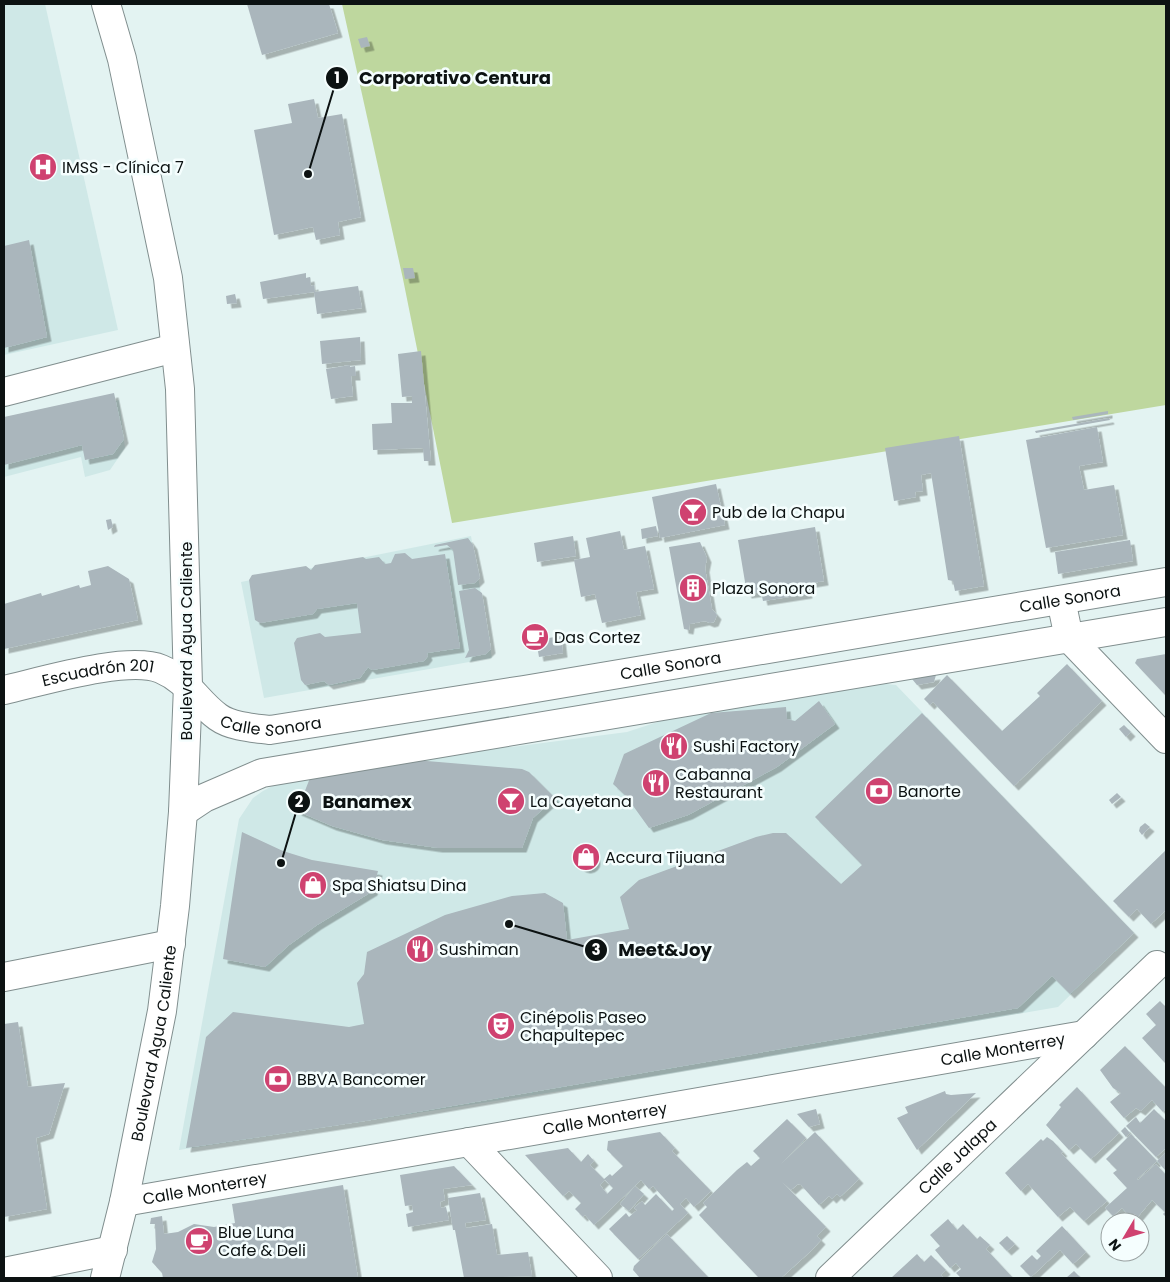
<svg xmlns="http://www.w3.org/2000/svg" width="1170" height="1282" font-family="Poppins,sans-serif">
<style>
.built{fill:#cfe8e7}
.green{fill:#bed79e}
.building{fill:#aab6bc;fill-rule:evenodd;filter:url(#shadow)}
.lines{fill:none;stroke-linecap:round;stroke-linejoin:round}
.minor-casing{stroke:#808e8e;stroke-width:30}
.tertiary-casing{stroke:#808e8e;stroke-width:30}
.primary-casing{stroke:#808e8e;stroke-width:30}
.minor{stroke:#fff;stroke-width:28}
.tertiary{stroke:#fff;stroke-width:28}
.primary{stroke:#fff;stroke-width:28}
.labels{text-anchor:middle;dominant-baseline:central;stroke-width:5;stroke-linejoin:round;paint-order:stroke}
.poi-label{font-size:16px;fill:#0c1212;stroke:#f5fefe;text-anchor:start}
.street-label{font-size:16px;fill:#0c1212;stroke:#f5fefe}
.leader{fill:none;stroke:#0c1212;stroke-width:2}
.callout-dot{fill:#0c1212;stroke:#f5fefe;stroke-width:2}
.mark-label{font-size:15px;text-anchor:middle;font-weight:bold;fill:#fff}
.callout-label{font-size:18px;text-anchor:middle;font-weight:bold;fill:#0c1212;stroke:#f5fefe;stroke-width:5;stroke-linejoin:round;paint-order:stroke}
</style>
<defs>
<filter id="shadow"><feDropShadow dx="4.5" dy="4.5" stdDeviation="0" flood-color="#0004"/></filter>
</defs>
<rect width="100%" height="100%" fill="#e3f3f2"/>
<g class="built">
<polygon points="4,4 45,4 118,330 4,355"/>
<polygon points="119,400 125,448 110,470 85,477 81,457 4,477 4,429"/>
<polygon points="471,536 492,658 264,698 241,582"/>
<polygon points="867,682 896,685 1134,933 1058,1007 656,1076 179,1150 239,819 253,798 263,791 278,783 499,746 512,747 627,732 697,709"/>
</g>
<polygon class="green" points="342,4 1166,4 1166,405 452,523 403,279"/>
<g class="building">
<polygon points="247,4 329,4 338,33 262,55"/>
<polygon points="367,37 370,46 361,48 358,39"/>
<polygon points="314,99 318,118 342,114 361,217 338,222 340,235 316,240 313,227 274,235 254,130 292,123 288,104"/>
<polygon points="29,240 47,337 4,348 4,246"/>
<polygon points="403,268 413,268 415,278 405,279"/>
<polygon points="306,273 306,278 310,277 311,286 314,285 315,292 358,286 362,308 317,314 314,292 263,299 260,282"/>
<polygon points="235,294 237,303 227,304 226,296"/>
<polygon points="360,337 361,360 322,364 320,341"/>
<polygon points="421,351 431,461 424,461 423,448 373,450 372,424 392,423 391,403 412,403 412,396 402,397 398,354"/>
<polygon points="350,365 350,367 355,366 356,376 351,376 353,396 331,399 326,369"/>
<polygon points="114,393 124,439 113,454 85,460 82,445 4,465 4,417"/>
<polygon points="1108,411 1108,414 1073,420 1072,417"/>
<polygon points="1109,418 1110,420 1036,433 1035,431"/>
<polygon points="1097,427 1103,462 1079,466 1084,490 1114,485 1123,535 1046,548 1026,440"/>
<polygon points="959,436 984,586 955,591 953,581 948,580 931,473 921,475 923,491 915,492 916,497 894,501 885,448"/>
<polygon points="716,484 725,525 660,538 652,497"/>
<polygon points="111,519 113,527 108,530 106,520"/>
<polygon points="656,526 658,536 642,539 641,529"/>
<polygon points="815,527 824,581 806,584 808,594 763,601 761,592 747,594 738,540"/>
<polygon points="620,531 624,550 645,546 654,589 636,592 641,615 602,623 595,594 581,597 574,560 590,557 586,538"/>
<polygon points="573,536 576,556 537,562 534,543"/>
<polygon points="468,538 473,545 480,578 475,583 458,585 453,550 447,545 434,547 435,545"/>
<polygon points="1130,540 1133,561 1058,574 1055,552"/>
<polygon points="700,542 707,558 705,568 712,609 717,615 714,622 710,623 705,621 690,624 689,630 684,629 669,547"/>
<polygon points="405,553 412,559 445,554 460,648 427,653 428,656 424,661 372,670 368,667 360,678 329,685 324,681 305,685 301,680 294,643 297,638 320,633 325,637 361,633 357,603 317,609 313,614 260,623 255,620 249,580 252,575 306,566 311,570 315,565 363,557 366,559 379,557 385,564 391,563 395,554"/>
<polygon points="108,566 129,579 138,620 4,649 4,604 41,593 42,596 79,585 80,588 91,585 88,571"/>
<polygon points="475,588 482,593 491,649 486,654 465,658 469,650 459,591"/>
<polygon points="561,636 563,653 539,657 536,640"/>
<polygon points="1166,654 1166,696 1135,663 1137,659"/>
<polygon points="1067,664 1102,701 1014,786 933,702 930,705 924,699 947,675 1002,731 1040,696 1037,693"/>
<polygon points="936,675 934,682 917,685 912,679"/>
<polygon points="819,701 835,724 777,767 688,815 649,828 626,796 613,784 624,754 711,713 786,707 787,719 795,721"/>
<polygon points="922,713 1134,933 1070,994 1052,976 1018,1008 365,1121 186,1148 206,1037 233,1012 349,1027 364,1024 357,983 364,974 367,952 445,915 512,896 545,893 563,903 567,940 629,929 620,897 639,880 756,837 773,833 786,833 841,884 862,865 815,817"/>
<polygon points="1124,725 1131,732 1126,737 1119,729"/>
<polygon points="403,759 522,769 529,772 555,798 533,818 522,848 438,848 382,840 332,826 297,811 310,778"/>
<polygon points="1117,793 1121,797 1112,804 1109,800"/>
<polygon points="1145,823 1150,827 1142,835 1139,831 1140,827"/>
<polygon points="242,832 283,851 312,860 378,871 373,891 317,925 289,945 265,967 223,959"/>
<circle cx="586" cy="859" r="10"/>
<polygon points="1166,850 1166,910 1151,924 1137,909 1129,917 1113,901"/>
<polygon points="1160,1001 1166,1007 1166,1064 1142,1038 1156,1025 1146,1014"/>
<polygon points="18,1022 28,1087 65,1083 49,1134 36,1138 47,1209 4,1217 4,1024"/>
<polygon points="1125,1046 1166,1088 1166,1109 1163,1112 1152,1100 1141,1111 1136,1108 1124,1118 1110,1102 1121,1093 1113,1088 1100,1070"/>
<polygon points="1077,1087 1119,1133 1091,1159 1076,1144 1069,1150 1046,1125 1061,1107 1059,1105"/>
<polygon points="945,1091 946,1094 951,1095 976,1093 917,1150 897,1118 908,1113 905,1107"/>
<polygon points="816,1109 820,1124 809,1127 797,1114"/>
<polygon points="1154,1109 1166,1121 1166,1148 1156,1157 1126,1126 1136,1117 1140,1123"/>
<polygon points="787,1119 806,1138 781,1164 815,1132 859,1179 840,1197 837,1194 832,1199 829,1196 819,1205 801,1185 798,1184 791,1190 782,1182 826,1227 817,1236 821,1240 812,1250 781,1278 759,1278 699,1215 707,1207 703,1203 737,1170 747,1162 751,1166 760,1158 753,1151"/>
<polygon points="1125,1127 1130,1133 1126,1137 1121,1131"/>
<path d="M660,1132L675,1148L672,1151L711,1191L694,1207L686,1198L680,1204L688,1213L638,1259L609,1229L626,1213L629,1217L637,1210L634,1208L642,1201L645,1205L656,1194L672,1211L674,1209L653,1186L649,1189L641,1180L594,1225L585,1215L583,1217L575,1209L581,1203L569,1191L563,1196L525,1155L568,1148L581,1162L588,1154L594,1161L590,1165L604,1179L610,1174L612,1176L623,1166L607,1150L608,1141ZM605,1180L613,1188L607,1194L600,1185Z"/>
<polygon points="1131,1134 1157,1161 1137,1179 1138,1180 1156,1164 1166,1175 1166,1217 1163,1214 1165,1212 1152,1200 1136,1219 1132,1219 1122,1208 1113,1216 1105,1208 1127,1188 1113,1173 1117,1170 1106,1159"/>
<polygon points="1047,1137 1053,1141 1063,1152 1061,1153 1107,1201 1084,1221 1070,1207 1058,1217 1028,1184 1021,1191 1005,1173 1041,1139 1043,1141"/>
<polygon points="1166,1152 1166,1171 1157,1161"/>
<polygon points="454,1166 472,1185 443,1189 445,1200 440,1202 441,1208 446,1207 449,1220 408,1227 406,1214 413,1212 412,1205 405,1206 400,1175"/>
<polygon points="343,1185 358,1278 163,1278 162,1273 152,1262 156,1249 155,1224 150,1224 151,1218 162,1216 164,1234 178,1232 194,1224 214,1227 235,1223 232,1204"/>
<polygon points="635,1186 644,1194 629,1211 620,1204"/>
<polygon points="480,1193 486,1220 465,1223 466,1228 492,1224 497,1255 528,1252 532,1276 464,1278 455,1230 453,1230 448,1198"/>
<polygon points="948,1219 957,1230 963,1224 977,1239 980,1236 990,1245 986,1249 1013,1278 961,1278 956,1273 961,1269 956,1263 950,1268 935,1250 940,1246 930,1235"/>
<polygon points="1062,1226 1086,1252 1073,1264 1060,1250 1031,1277 1020,1266 1032,1255 1037,1260 1041,1256 1036,1251"/>
<polygon points="667,1234 709,1278 640,1278 633,1270 634,1266"/>
<polygon points="1007,1236 1015,1244 1007,1251 999,1243"/>
<polygon points="917,1254 924,1262 931,1255 946,1270 941,1275 944,1278 891,1278"/>
<polygon points="1074,1271 1081,1278 1066,1278"/>
</g>
<g class="lines">
<defs>
<g id="minor">
<polyline points="4,392 175,348"/>
<polyline points="1061,600 1069,638 1166,739"/>
<polyline points="4,977 171,944"/>
<polyline points="469,1142 598,1278"/>
<path id="s1" d="M124,1202L1084,1035"/>
<polyline points="4,1272 113,1250"/>
<path id="s2" d="M830,1278L1157,965"/>
</g>
<g id="tertiary">
<path id="s3" d="M4,690C40,682 128,655 161,669C189,681 196,701 218,717C232,727 254,728 270,730L524,690L1166,582"/>
<polyline points="183,812 204,798 262,773 1166,622"/>
</g>
<g id="primary">
<path id="s4" d="M105,1278L124,1202L162,1011L175,906L183,812L188,686L180,389L168,278L122,59L106,4"/>
</g>
</defs>
<use href="#minor" class="minor-casing"/>
<use href="#tertiary" class="tertiary-casing"/>
<use href="#primary" class="primary-casing"/>
<use href="#minor" class="minor"/>
<use href="#tertiary" class="tertiary"/>
<use href="#primary" class="primary"/>
</g>
<defs>
<symbol id="hospital-disc" viewBox="-11 -11 22 22"><circle r="9.5" fill="#cf4270" stroke="#f5fefe"/><path d="M-5-5h3v3.5h4V-5h3V5h-3V1.5h-4V5h-3Z" fill="#fff"/></symbol>
<symbol id="bar-disc" viewBox="-11 -11 22 22"><circle r="9.5" fill="#cf4270" stroke="#f5fefe"/><path d="M-6-5H6L.8 .8V4.5H3.5V6h-7V4.5H-.8V.8Z" fill="#fff"/></symbol>
<symbol id="building-disc" viewBox="-11 -11 22 22"><circle r="9.5" fill="#cf4270" stroke="#f5fefe"/><path d="M-4-6H4V6H1V3H-1V6H-4ZM-2.5-4.3h1.7v1.8h-1.7ZM.8-4.3h1.7v1.8H.8ZM-2.5-1h1.7V.8h-1.7ZM.8-1h1.7V.8H.8Z" fill="#fff"/></symbol>
<symbol id="cafe-disc" viewBox="-11 -11 22 22"><circle r="9.5" fill="#cf4270" stroke="#f5fefe"/><path d="M-5.5-4.5H6V0H3Q3 3.5 0 3.5H-2.5Q-5.5 3.5-5.5 0ZM3-3.2v2h1.7v-2ZM-6 4.5H4V6H-6Z" fill="#fff"/></symbol>
<symbol id="restaurant-disc" viewBox="-11 -11 22 22"><circle r="9.5" fill="#cf4270" stroke="#f5fefe"/><path d="M-5-6h1v4h1v-4h1v4h1v-4h1v5L-1.5 .5V6h-2V.5L-5-1ZM5-6V6H3V1.5H1.5Q1.5-4 5-6Z" fill="#fff"/></symbol>
<symbol id="bank-disc" viewBox="-11 -11 22 22"><circle r="9.5" fill="#cf4270" stroke="#f5fefe"/><path d="M-6-4H6V4H-6ZM0-2.3a2.3 2.3 0 1 0 0 4.6a2.3 2.3 0 1 0 0-4.6Z" fill="#fff"/></symbol>
<symbol id="shop-disc" viewBox="-11 -11 22 22"><circle r="9.5" fill="#cf4270" stroke="#f5fefe"/><path d="M-5-2.5h2.3a2.7 3.5 0 0 1 5.4 0H5L5.5 6h-11ZM-1.5-2.5h3a1.5 2.3 0 0 0-3 0Z" fill="#fff"/></symbol>
<symbol id="theatre-disc" viewBox="-11 -11 22 22"><circle r="9.5" fill="#cf4270" stroke="#f5fefe"/><path d="M-5-5.5Q0-4 5-5.5V0Q5 5 0 6Q-5 5-5 0ZM-3.3-2.5H-1v1.5H-3.3ZM1-2.5H3.3v1.5H1ZM-2.8 1Q0 5.5 2.8 1Z" fill="#fff"/></symbol>
</defs>
<g fill-rule="evenodd">
<use href="#hospital-disc" x="27" y="151" width="32" height="32"/>
<use href="#bar-disc" x="677" y="496" width="32" height="32"/>
<use href="#building-disc" x="677" y="572" width="32" height="32"/>
<use href="#cafe-disc" x="519" y="621" width="32" height="32"/>
<use href="#restaurant-disc" x="658" y="730" width="32" height="32"/>
<use href="#restaurant-disc" x="640" y="767" width="32" height="32"/>
<use href="#bank-disc" x="863" y="775" width="32" height="32"/>
<use href="#bar-disc" x="495" y="785" width="32" height="32"/>
<use href="#shop-disc" x="570" y="841" width="32" height="32"/>
<use href="#shop-disc" x="297" y="869" width="32" height="32"/>
<use href="#restaurant-disc" x="404" y="933" width="32" height="32"/>
<use href="#theatre-disc" x="485" y="1010" width="32" height="32"/>
<use href="#bank-disc" x="262" y="1063" width="32" height="32"/>
<use href="#cafe-disc" x="183" y="1225" width="32" height="32"/>
</g>
<g class="labels">
<g class="poi-label">
<text x="62" y="167">IMSS - Clínica 7</text>
<text x="712" y="512">Pub de la Chapu</text>
<text x="712" y="588">Plaza Sonora</text>
<text x="554" y="637">Das Cortez</text>
<text x="693" y="746">Sushi Factory</text>
<text x="675" y="774">Cabanna<tspan x="675" dy="18">Restaurant</tspan></text>
<text x="898" y="791">Banorte</text>
<text x="530" y="801">La Cayetana</text>
<text x="605" y="857">Accura Tijuana</text>
<text x="332" y="885">Spa Shiatsu Dina</text>
<text x="439" y="949">Sushiman</text>
<text x="520" y="1017">Cinépolis Paseo<tspan x="520" dy="18">Chapultepec</tspan></text>
<text x="297" y="1079">BBVA Bancomer</text>
<text x="218" y="1232">Blue Luna<tspan x="218" dy="18">Cafe &amp; Deli</tspan></text>
</g>
<g class="street-label">
<text stroke="none"><textPath href="#s3" startOffset="1100">Calle Sonora</textPath></text>
<text transform="translate(186 641) rotate(-90)">Boulevard Agua Caliente</text>
<text stroke="none"><textPath href="#s3" startOffset="695">Calle Sonora</textPath></text>
<text stroke="none"><textPath href="#s3" startOffset="96">Escuadrón 201</textPath></text>
<text stroke="none"><textPath href="#s3" startOffset="290">Calle Sonora</textPath></text>
<text stroke="none"><textPath href="#s4" startOffset="240">Boulevard Agua Caliente</textPath></text>
<text stroke="none"><textPath href="#s1" startOffset="892">Calle Monterrey</textPath></text>
<text stroke="none"><textPath href="#s1" startOffset="488">Calle Monterrey</textPath></text>
<text stroke="none"><textPath href="#s2" startOffset="176">Calle Jalapa</textPath></text>
<text stroke="none"><textPath href="#s1" startOffset="82">Calle Monterrey</textPath></text>
</g>
</g>
<path class="leader" d="M308 174L337 78M281 863L299 802M509 924L596 950"/>
<g class="callout-dot">
<circle cx="308" cy="174" r="5"/>
<circle cx="281" cy="863" r="5"/>
<circle cx="509" cy="924" r="5"/>
<circle cx="337" cy="78" r="12"/>
<circle cx="299" cy="802" r="12"/>
<circle cx="596" cy="950" r="12"/>
</g>
<g class="mark-label">
<text x="337" y="83">1</text>
<text x="299" y="807">2</text>
<text x="596" y="955">3</text>
</g>
<g class="callout-label">
<text x="455" y="84">Corporativo Centura</text>
<text x="367" y="808">Banamex</text>
<text x="665" y="956">Meet&amp;Joy</text>
</g>
<rect width="1170" height="1282" fill="none" stroke="#0c1212" stroke-width="10"/>
<g transform="translate(1125 1237) rotate(232)"><circle r="24" fill="#f5fefe" stroke="#98a0a0"/>
<path d="M0-4L9 19L0 12L-9 19Z" fill="#cf4270"/>
<text y="-8" font-size="14" font-weight="bold" text-anchor="middle" fill="#0c1212">N</text>
</g>
</svg>
